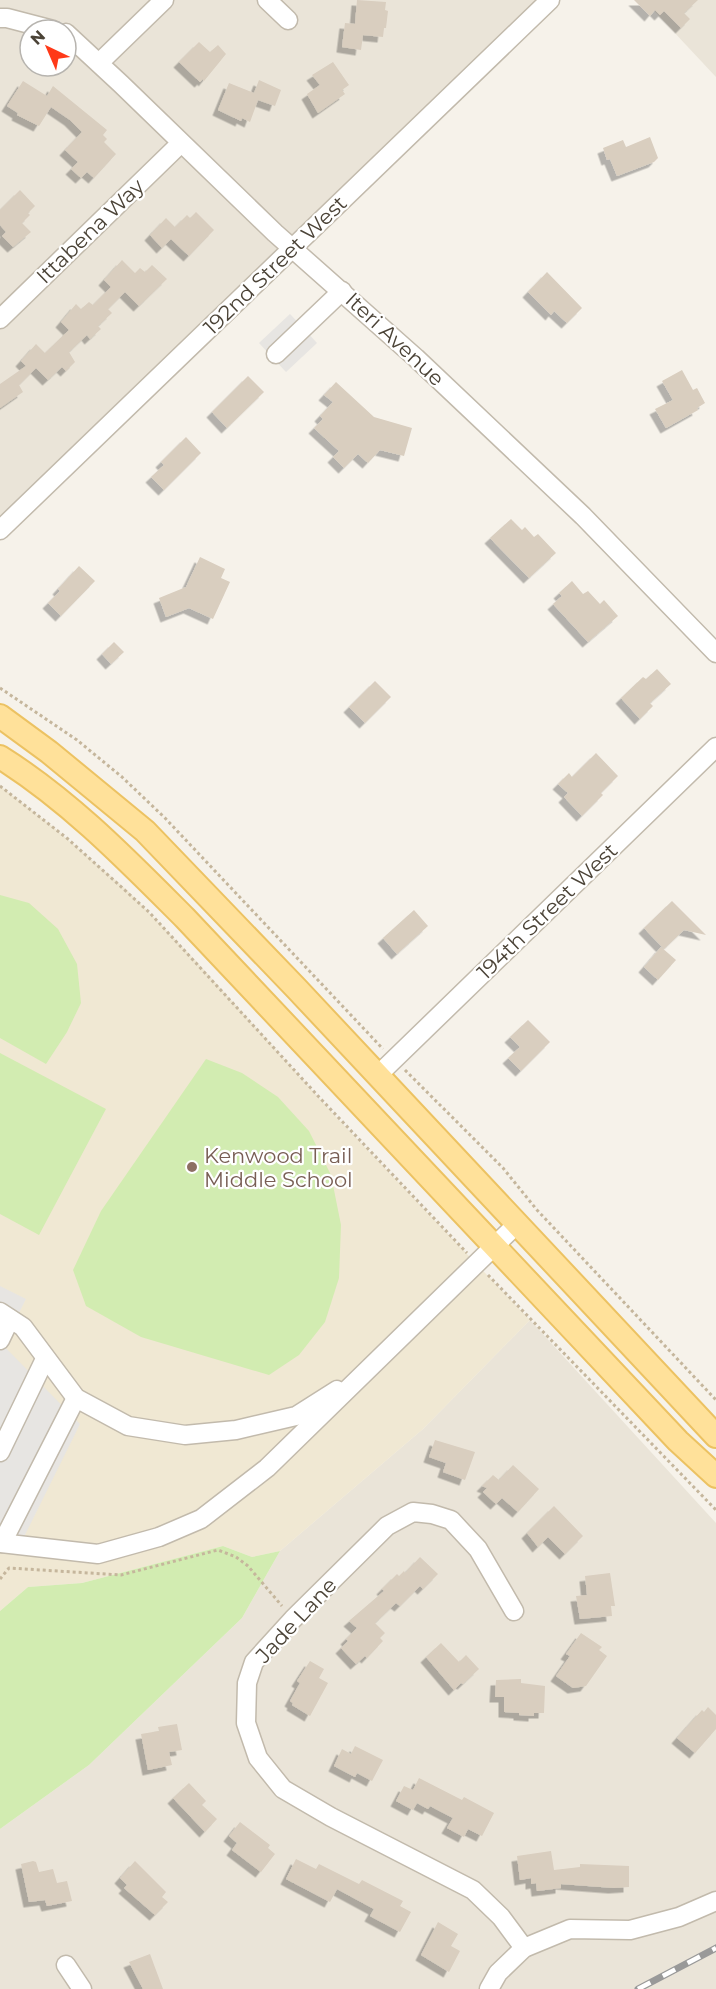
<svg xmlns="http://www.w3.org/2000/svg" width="716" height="1989" font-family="Montserrat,sans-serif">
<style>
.residential{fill:#eae4d8;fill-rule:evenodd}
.education{fill:#f0e8d3}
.green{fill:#d2ecb1}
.parking{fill:#e7e5e2}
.building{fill:#d9cebf;filter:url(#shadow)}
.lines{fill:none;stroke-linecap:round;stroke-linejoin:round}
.minor-casing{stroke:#c2baac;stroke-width:21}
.major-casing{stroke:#ecc262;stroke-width:26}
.path{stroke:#c5b69c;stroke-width:3;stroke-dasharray:3 3;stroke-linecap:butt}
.minor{stroke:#fff;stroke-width:18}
.major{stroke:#ffe19a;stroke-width:22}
.rail-casing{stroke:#999;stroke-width:7}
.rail{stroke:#fff;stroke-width:4.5;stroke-dasharray:14;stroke-linecap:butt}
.education-dot{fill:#8d6e63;stroke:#fff;stroke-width:2}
.labels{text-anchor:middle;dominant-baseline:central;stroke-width:4.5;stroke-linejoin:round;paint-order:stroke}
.street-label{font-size:21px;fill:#4b4337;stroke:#fff}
.education-label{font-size:21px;fill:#785e54;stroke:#fff;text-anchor:start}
</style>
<defs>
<filter id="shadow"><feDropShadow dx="-5.5" dy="5.5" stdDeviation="0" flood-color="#0004"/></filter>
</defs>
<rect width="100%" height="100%" fill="#f6f2ea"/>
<g class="residential">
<path d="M0,0H551L0,530ZM30,30H66V66H30Z"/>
<polygon points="644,0 716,0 716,77"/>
<polygon points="530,1320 716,1523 716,1989 0,1989 0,1829 89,1765 242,1618 280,1551 423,1429"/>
</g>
<polygon class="education" points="0,786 53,827 127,890 196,961 338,1119 530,1320 423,1429 280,1551 252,1557 223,1546 82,1583 28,1587 0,1611"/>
<g class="green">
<polygon points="0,895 29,903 58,929 77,964 81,1003 67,1032 46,1064 0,1038"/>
<polygon points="0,1053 106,1109 39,1235 0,1214"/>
<polygon points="206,1059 242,1073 278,1097 309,1131 331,1175 341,1225 339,1278 325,1322 299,1355 269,1375 141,1337 86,1306 73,1270 101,1211"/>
<polygon points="223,1546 252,1557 280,1551 242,1618 89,1765 0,1829 0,1611 28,1587 82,1583"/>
</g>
<g class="parking">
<polygon points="290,314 317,343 286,372 259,343"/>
<polygon points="0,1286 26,1299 18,1315 0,1306"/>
<polygon points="0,1342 80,1424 23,1539 0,1534"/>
</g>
<g class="building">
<polygon points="357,0 386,2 385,10 388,11 386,28 384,28 383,37 363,35 361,50 342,47 345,23 355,24"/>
<polygon points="634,0 698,0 684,13 690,19 681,28 664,11 660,15 655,10 650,16"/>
<polygon points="199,42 210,52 218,45 226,54 204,81 203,79 200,82 179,62"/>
<polygon points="333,62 349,85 342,90 345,94 318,113 307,94 320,85 312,75"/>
<polygon points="259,80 281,90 275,106 258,100 250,122 242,118 241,121 218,110 229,83 254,93"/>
<polygon points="23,81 47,96 53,86 107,130 103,135 107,139 104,142 116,154 94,178 87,172 81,178 71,169 78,162 65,150 82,132 70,120 51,107 39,126 17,115 18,113 7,106"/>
<polygon points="650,137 658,158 654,162 617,176 610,159 607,160 603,148 623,140 626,147"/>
<polygon points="20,190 35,206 28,213 30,215 22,223 31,232 13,247 2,236 6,232 0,225 0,210"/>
<polygon points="196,212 214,230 189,256 171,239 162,248 150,235 166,218 175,227 187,215 190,218"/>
<polygon points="122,260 135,273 140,268 145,272 152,265 167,279 139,306 125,292 108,309 112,313 98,326 101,329 90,339 87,335 69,352 75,362 66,371 62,367 48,380 36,368 19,385 23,392 0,408 0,384 26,366 21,361 36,344 45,353 69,330 61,322 76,304 81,309 89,302 93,305 111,287 104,280"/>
<polygon points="547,272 582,308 567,323 554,311 551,315 528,292"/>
<polygon points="682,370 693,390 697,388 705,403 697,408 698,410 666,428 655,409 673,400 662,381"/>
<polygon points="248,376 264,392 227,428 212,412"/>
<polygon points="336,382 374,417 412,428 404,456 380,450 368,463 358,454 344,468 333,457 339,451 314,428 323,419 320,416 333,402 324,395"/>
<polygon points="186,437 201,453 164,490 151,477 164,465 161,462"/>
<polygon points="511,519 522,530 525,527 534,537 538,534 556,553 529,578 490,538"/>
<polygon points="200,557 225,569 221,578 230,582 213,619 189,608 166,617 159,598 186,587"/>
<polygon points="79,566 95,581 61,616 48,603 60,591 58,589"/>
<polygon points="572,581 583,594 588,591 600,604 604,600 618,616 588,642 553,604 562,596 559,593"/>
<polygon points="114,642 124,652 111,664 102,654"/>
<polygon points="657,669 671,684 650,703 653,706 640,719 621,698 643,677 646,679"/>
<polygon points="375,681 391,697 365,723 349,707"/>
<polygon points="596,753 618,776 601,793 603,795 582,816 564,797 568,793 558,784 569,773 572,777"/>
<polygon points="672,901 706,935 684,930 664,949 644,928"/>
<polygon points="414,910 428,926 397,954 383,938"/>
<polygon points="661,947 676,960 658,980 644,967"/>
<polygon points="528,1020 550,1042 521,1071 508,1058 520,1047 510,1037"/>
<polygon points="435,1440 475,1452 465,1480 443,1472 446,1463 429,1457"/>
<polygon points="513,1465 539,1489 518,1512 502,1498 496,1504 483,1492 487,1488 482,1486 493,1475 499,1480"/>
<polygon points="554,1506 583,1536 565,1554 548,1537 538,1547 527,1533"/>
<polygon points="420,1557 438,1574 423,1589 420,1586 400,1606 396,1603 375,1623 385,1633 380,1638 383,1641 367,1658 365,1656 356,1664 341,1648 348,1641 346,1639 357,1628 349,1621 384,1591 382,1589 397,1574 399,1576 404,1571 405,1573"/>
<polygon points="610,1573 615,1606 611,1606 612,1616 580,1619 576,1596 587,1595 585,1576"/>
<polygon points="581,1633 602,1647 599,1650 607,1656 586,1686 573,1688 556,1676 570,1656 566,1654"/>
<polygon points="441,1643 459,1662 466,1655 479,1669 463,1684 461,1683 454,1690 426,1657"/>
<polygon points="310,1661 324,1669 319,1678 328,1683 310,1716 292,1705 293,1703 290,1701 300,1683 297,1681"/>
<polygon points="521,1679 521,1683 545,1686 544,1713 534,1713 534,1716 519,1715 519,1713 504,1712 504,1697 495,1697 496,1680"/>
<polygon points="708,1707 716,1715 716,1729 695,1753 677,1738 702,1710 704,1712"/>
<polygon points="177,1724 182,1750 169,1752 172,1765 148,1770 141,1734 159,1731 158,1727"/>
<polygon points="355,1746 383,1760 372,1781 357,1773 355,1777 334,1766 342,1749 351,1754"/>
<polygon points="419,1778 462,1800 464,1797 494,1813 482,1836 468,1829 464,1837 447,1828 453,1818 430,1806 428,1809 417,1803 413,1810 396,1801 404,1786 413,1790"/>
<polygon points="189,1783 206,1801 202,1805 217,1819 205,1832 173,1798"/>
<polygon points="240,1822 270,1845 268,1848 275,1854 261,1872 232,1850 237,1843 229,1836"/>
<polygon points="551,1851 554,1870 580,1867 580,1864 629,1866 629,1887 614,1888 561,1884 561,1888 537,1891 536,1883 531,1884 531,1878 520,1880 517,1856"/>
<polygon points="296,1859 316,1869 319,1864 359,1884 362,1880 403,1901 400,1906 411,1912 400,1932 370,1916 374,1909 337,1889 330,1902 286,1879"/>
<polygon points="33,1861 36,1862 39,1872 53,1869 57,1883 67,1881 72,1901 47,1906 45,1900 29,1902 21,1864"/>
<polygon points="135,1861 166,1892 162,1897 168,1902 155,1915 124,1888 127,1885 120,1878"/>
<polygon points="438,1922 458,1934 451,1946 460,1951 449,1972 421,1955"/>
<polygon points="150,1954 163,1989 143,1989 129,1962"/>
</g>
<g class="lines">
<defs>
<g id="minor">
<polyline points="267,0 288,20"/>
<polyline points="0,18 7,18 53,30"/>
<polyline points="66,33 121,84 275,233 416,358 583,516 716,653"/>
<polyline points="99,63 164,0"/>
<polyline points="0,319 181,143"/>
<polyline points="276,354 342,291"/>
<polyline points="0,530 550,0"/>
<polyline points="378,1075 716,747"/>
<polyline points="0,1312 23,1327 76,1398 128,1426 185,1435 236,1430 296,1416 337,1390"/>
<polyline points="0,1340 10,1319"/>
<polyline points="0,1452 45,1359"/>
<polyline points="0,1543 98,1554 159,1537 201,1519 267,1468 517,1224"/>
<polyline points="2,1543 76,1398"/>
<polyline points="514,1611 478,1549 451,1520 432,1514 413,1512 387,1526 293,1619 254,1662 247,1683 246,1723 258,1758 283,1789 331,1817 473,1890 501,1917 524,1948"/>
<polyline points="66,1965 82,1989"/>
<polyline points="489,1989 498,1973 524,1948 570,1929 630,1930 679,1917 716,1901"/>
</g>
<g id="major">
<polyline points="0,716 49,752 145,831 296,988 716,1436"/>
<path d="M0,757C70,801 127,860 185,918L678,1441L716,1476"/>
</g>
</defs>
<use href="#minor" class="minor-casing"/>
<use href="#major" class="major-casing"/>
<g class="path">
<polyline points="0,688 77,740 122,777 165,818 383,1049"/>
<polyline points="0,786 68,839 149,912 319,1097 467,1253"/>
<polyline points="405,1070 503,1168 537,1210 716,1400"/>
<polyline points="488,1275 716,1510"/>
<polyline points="0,1579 9,1568 121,1575 218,1550 236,1557 248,1566 282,1606"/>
</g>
<use href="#minor" class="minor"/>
<use href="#major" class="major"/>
<defs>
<polyline id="rail" points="638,1989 716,1948"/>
</defs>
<use href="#rail" class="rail-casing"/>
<use href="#rail" class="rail"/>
</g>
<circle class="education-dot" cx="192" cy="1167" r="6"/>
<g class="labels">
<g class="street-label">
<text transform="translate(90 231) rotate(-44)">Ittabena Way</text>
<text transform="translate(275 265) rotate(-44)">192nd Street West</text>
<text transform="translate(395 339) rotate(43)">Iteri Avenue</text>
<text transform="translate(547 911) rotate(-44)">194th Street West</text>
<text transform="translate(296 1620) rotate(-47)">Jade Lane</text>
</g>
<g class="education-label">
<text x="204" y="1155">Kenwood Trail<tspan x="204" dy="24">Middle School</tspan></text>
</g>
</g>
<g transform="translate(48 48) rotate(316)"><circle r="28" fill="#ffffff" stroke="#b7b4af" stroke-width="1.5"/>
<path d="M0-4.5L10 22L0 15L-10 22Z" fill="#ff3918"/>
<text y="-9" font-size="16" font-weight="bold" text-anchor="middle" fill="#4b4337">N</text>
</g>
</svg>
